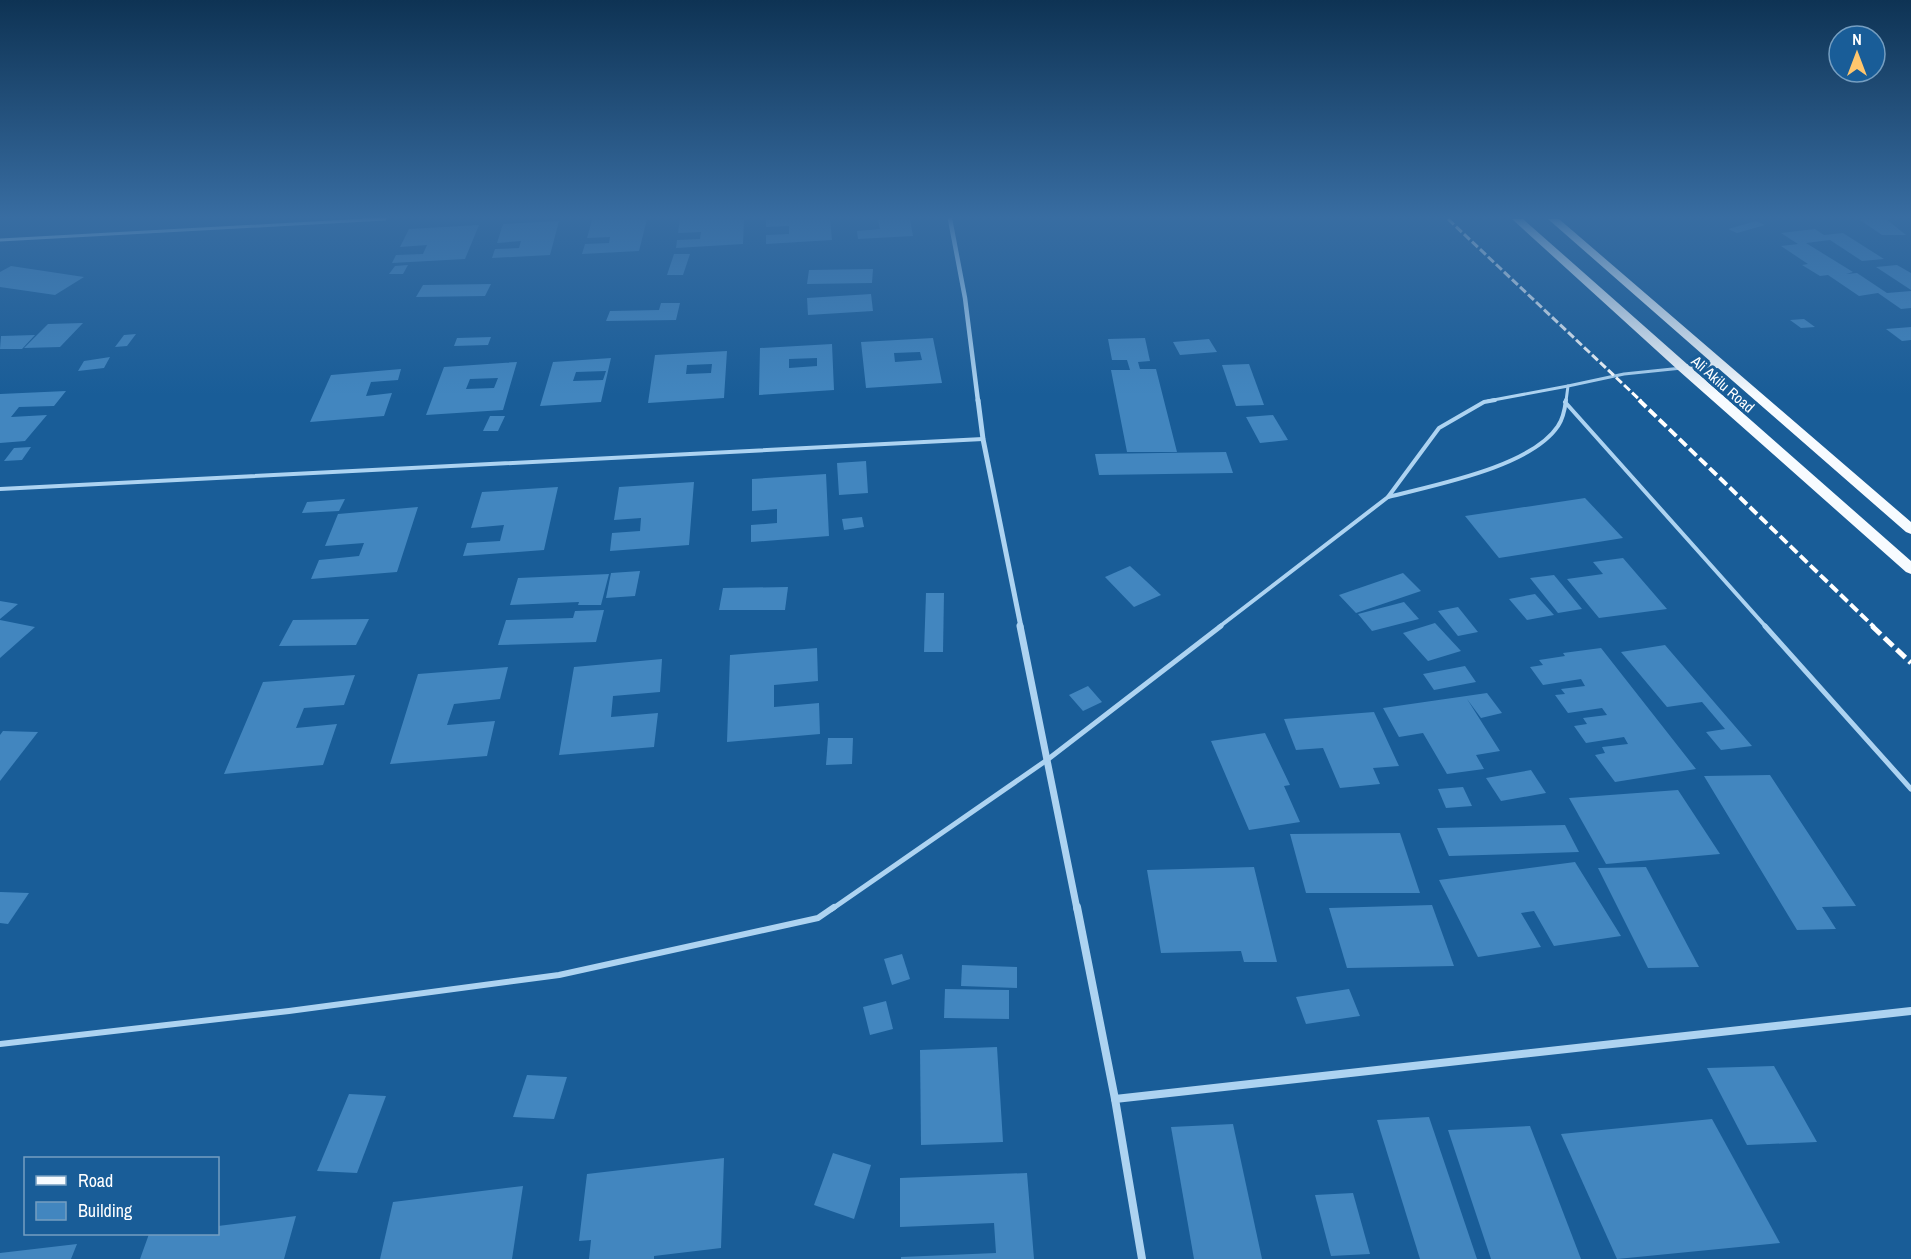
<svg xmlns="http://www.w3.org/2000/svg" width="1911" height="1259" font-family="'Archivo Narrow',sans-serif">
<style>
.building{fill:#4286bf;fill-rule:evenodd}
.lines{fill:none;stroke-linecap:round;stroke-linejoin:round}
.lane-far3{stroke:#add3f1;stroke-width:3}
.lane-far2{stroke:#add3f1;stroke-width:4}
.lane-far1{stroke:#add3f1;stroke-width:5}
.lane{stroke:#add3f1;stroke-width:6}
.street-far3{stroke:#add3f1;stroke-width:4.5}
.street-far2{stroke:#add3f1;stroke-width:5}
.street-far1{stroke:#add3f1;stroke-width:7}
.street{stroke:#add3f1;stroke-width:8}
.primary{fill:#f7fbff;fill-rule:evenodd}
.rail-far2{stroke:#fff;stroke-width:3;stroke-dasharray:8 3;stroke-linecap:butt}
.rail-far1{stroke:#fff;stroke-width:4;stroke-dasharray:10 4;stroke-linecap:butt}
.rail{stroke:#fff;stroke-width:5;stroke-dasharray:12 5;stroke-linecap:butt}
.labels{text-anchor:middle;dominant-baseline:central;stroke-width:6;stroke-linejoin:round;paint-order:stroke}
.far-street-label{font-size:15px;fill:#fff;stroke:#195d98}
</style>
<rect width="100%" height="100%" fill="#195d98"/>
<g class="building">
<polygon points="647,219 639,251 582,254 585,244 609,243 610,237 587,238 592,220"/>
<polygon points="680,219 744,219 743,244 676,248 677,240 700,239 701,232 678,233"/>
<polygon points="766,219 830,219 832,240 766,244 766,235 789,234 789,226 766,227"/>
<polygon points="878,219 910,219 913,236 858,239 857,231 880,229"/>
<polygon points="1864,219 1886,219 1906,235 1882,235 1860,220"/>
<polygon points="559,221 550,255 492,258 495,249 519,248 521,241 497,243 503,224"/>
<polygon points="1756,221 1765,225 1737,233 1728,229"/>
<polygon points="479,225 465,259 392,263 396,255 423,254 427,245 400,247 409,229"/>
<polygon points="1815,229 1824,235 1843,233 1884,259 1862,261 1830,240 1806,243 1853,272 1846,274 1857,273 1887,293 1911,291 1911,308 1901,309 1878,293 1859,296 1828,275 1820,276 1802,265 1808,264 1781,246 1798,244 1781,233"/>
<polygon points="674,254 690,254 683,275 667,275"/>
<polygon points="408,265 403,274 389,274 395,266"/>
<polygon points="1897,265 1911,273 1911,290 1876,267"/>
<polygon points="11,266 84,277 55,295 0,287 0,272"/>
<polygon points="873,269 872,283 807,284 809,270"/>
<polygon points="491,284 485,296 416,297 423,285"/>
<polygon points="871,294 873,311 808,315 807,298"/>
<polygon points="661,303 680,303 676,320 606,321 610,311 659,310"/>
<polygon points="1804,319 1815,327 1801,328 1790,320"/>
<polygon points="83,323 60,347 24,348 48,324"/>
<polygon points="1911,327 1911,340 1902,341 1886,329"/>
<polygon points="136,334 127,346 115,347 124,335"/>
<polygon points="35,335 22,349 0,349 1,336"/>
<polygon points="491,337 488,345 454,346 457,338"/>
<path d="M933,338L942,383L866,388L861,342ZM920,352L922,360L895,362L894,353Z"/>
<polygon points="1145,338 1150,361 1138,362 1140,369 1156,369 1177,452 1127,452 1111,370 1130,370 1127,360 1112,360 1108,339"/>
<polygon points="1209,339 1217,352 1180,355 1173,342"/>
<path d="M832,344L834,390L759,395L760,348ZM817,358V366L789,368V359Z"/>
<path d="M727,351L724,398L648,403L655,355ZM712,364L711,373L686,374L687,365Z"/>
<polygon points="110,357 104,368 78,371 84,361"/>
<path d="M611,358L601,402L540,406L553,362ZM606,371L603,380L573,381L576,372Z"/>
<path d="M517,362L503,410L426,415L444,367ZM498,378L494,388L466,389L470,379Z"/>
<polygon points="1249,364 1264,405 1236,406 1222,365"/>
<polygon points="401,369 398,380 371,382 366,396 392,393 384,416 310,422 331,375"/>
<polygon points="66,391 54,406 19,407 11,417 47,415 25,441 0,443 0,394"/>
<polygon points="1273,415 1288,440 1260,443 1246,417"/>
<polygon points="490,416 505,416 498,431 483,431"/>
<polygon points="31,447 22,460 4,461 14,448"/>
<polygon points="1226,452 1233,473 1099,475 1095,454"/>
<polygon points="866,461 868,493 839,495 837,463"/>
<polygon points="826,474 829,536 751,542 751,525 777,523 777,509 752,511 752,479"/>
<polygon points="694,482 689,545 610,551 612,533 640,531 641,518 614,520 619,487"/>
<polygon points="558,487 544,550 463,556 467,543 500,541 504,525 471,528 482,492"/>
<polygon points="1585,498 1623,538 1499,558 1465,516"/>
<polygon points="345,499 339,511 302,513 307,502"/>
<polygon points="418,507 397,572 311,579 319,560 359,556 364,543 325,546 338,514"/>
<polygon points="862,517 864,527 844,530 842,519"/>
<polygon points="1623,558 1667,609 1599,618 1567,579 1603,574 1593,562"/>
<polygon points="1130,566 1161,595 1134,607 1105,577"/>
<polygon points="640,571 635,596 606,598 611,573"/>
<polygon points="1403,573 1421,591 1356,613 1339,595"/>
<polygon points="609,574 601,605 578,605 579,602 510,605 518,578"/>
<polygon points="1554,575 1582,609 1558,613 1530,578"/>
<polygon points="788,587 785,610 719,610 723,588"/>
<polygon points="926,593 944,593 943,652 924,652"/>
<polygon points="1535,594 1554,615 1527,620 1509,599"/>
<polygon points="0,601 18,604 0,619"/>
<polygon points="1404,602 1419,619 1372,631 1358,614"/>
<polygon points="1458,607 1478,632 1458,636 1438,611"/>
<polygon points="604,610 596,642 498,645 506,620 573,618 575,611"/>
<polygon points="369,619 356,645 279,646 293,620"/>
<polygon points="0,620 35,627 0,658"/>
<polygon points="1435,623 1461,651 1428,661 1403,633"/>
<polygon points="1665,645 1752,746 1721,750 1706,732 1725,729 1702,702 1667,707 1621,652"/>
<polygon points="817,648 818,681 774,685 774,707 819,703 820,734 727,742 730,655"/>
<polygon points="1601,648 1696,769 1615,782 1595,755 1605,753 1602,747 1628,744 1624,737 1586,743 1574,726 1587,724 1583,718 1607,715 1602,708 1568,713 1555,695 1565,694 1561,689 1585,686 1581,679 1543,685 1530,667 1543,665 1539,660 1565,656 1563,653"/>
<polygon points="662,659 660,692 613,696 611,717 658,713 654,747 559,755 574,667"/>
<polygon points="1465,666 1476,682 1434,690 1423,674"/>
<polygon points="508,667 500,699 454,704 447,725 495,721 487,756 390,764 418,674"/>
<polygon points="355,675 344,705 304,708 296,728 337,724 323,765 224,774 263,682"/>
<polygon points="1088,686 1102,702 1083,711 1069,695"/>
<polygon points="1487,693 1502,713 1481,718 1467,699 1500,751 1476,755 1484,769 1447,774 1423,733 1399,737 1383,708"/>
<polygon points="1374,712 1399,766 1373,768 1380,784 1340,788 1323,748 1296,750 1284,719"/>
<polygon points="3,731 38,732 0,781 0,735"/>
<polygon points="1265,733 1290,785 1284,786 1300,822 1249,830 1211,741"/>
<polygon points="828,738 853,738 852,764 826,765"/>
<polygon points="1531,770 1546,793 1501,801 1486,778"/>
<polygon points="1770,775 1856,906 1822,907 1836,929 1797,930 1704,776"/>
<polygon points="1463,787 1472,806 1446,808 1438,789"/>
<polygon points="1678,790 1720,854 1606,864 1569,798"/>
<polygon points="1565,825 1579,852 1449,856 1437,828"/>
<polygon points="1400,833 1420,893 1306,893 1290,834"/>
<polygon points="1575,862 1621,936 1554,946 1534,911 1521,913 1541,947 1478,957 1439,880"/>
<polygon points="1254,867 1277,962 1244,962 1241,951 1161,953 1147,870"/>
<polygon points="1646,867 1699,967 1648,968 1598,868"/>
<polygon points="0,892 29,893 8,924 0,923"/>
<polygon points="1432,905 1454,966 1347,968 1329,908"/>
<polygon points="902,954 910,979 892,985 884,959"/>
<polygon points="962,965 1017,967 1017,988 961,986"/>
<polygon points="945,989 1009,990 1009,1019 944,1018"/>
<polygon points="1349,989 1360,1016 1306,1024 1296,997"/>
<polygon points="886,1001 893,1029 870,1035 863,1007"/>
<polygon points="997,1047 1003,1142 921,1145 920,1050"/>
<polygon points="1774,1066 1817,1142 1747,1145 1707,1068"/>
<polygon points="527,1075 567,1077 554,1119 513,1117"/>
<polygon points="349,1094 386,1096 357,1173 317,1171"/>
<polygon points="1429,1117 1477,1259 1420,1259 1377,1120"/>
<polygon points="1712,1119 1780,1243 1617,1259 1561,1134"/>
<polygon points="1233,1124 1262,1259 1194,1259 1171,1127"/>
<polygon points="1530,1126 1581,1259 1491,1259 1448,1130"/>
<polygon points="833,1153 871,1165 854,1219 814,1205"/>
<polygon points="724,1158 721,1248 654,1256 654,1259 589,1259 591,1240 579,1241 587,1174"/>
<polygon points="1027,1173 1034,1259 901,1259 901,1257 996,1253 994,1223 900,1227 900,1178"/>
<polygon points="523,1186 512,1259 380,1259 393,1202"/>
<polygon points="1353,1193 1370,1254 1331,1256 1315,1195"/>
<polygon points="296,1216 284,1259 140,1259 149,1234 218,1234 218,1226"/>
<polygon points="77,1244 71,1259 0,1259 0,1253"/>
</g>
<g class="lines">
<g class="lane-far3">
<polyline points="0,240 385,219"/>
<polyline points="1488,401 1568,386"/>
<polyline points="1566,401 1568,386 1624,374 1682,368"/>
</g>
<g class="lane-far2">
<polyline points="1565,402 1766,627"/>
<polyline points="0,489 983,439"/>
<path d="M1388,497C1434,485 1531,467 1558,426C1563,419 1565,408 1566,400"/>
<polyline points="1219,627 1388,497 1439,428 1484,402 1495,400"/>
</g>
<g class="lane-far1">
<polyline points="1765,626 1911,789"/>
<polyline points="832,909 1047,760 1221,626"/>
</g>
<polyline class="lane" points="0,1044 289,1011 559,975 818,918 834,907"/>
<polyline class="street-far3" points="950,219 965,298 978,401"/>
<polyline class="street-far2" points="978,400 983,439 1021,627"/>
<polyline class="street-far1" points="1020,626 1077,909"/>
<g class="street">
<polyline points="1077,907 1115,1099 1142,1259"/>
<polyline points="1115,1099 1911,1011"/>
</g>
<polygon class="primary" points="1512,219 1523,219 1687,364 1710,361 1548,219 1559,219 1911,522 1911,534 1906,532 1718,368 1694,370 1911,561 1911,574 1906,572 1678,370"/>
<polyline class="rail-far2" points="1448,219 1641,401"/>
<polyline class="rail-far1" points="1639,400 1874,627"/>
<polyline class="rail" points="1872,626 1911,663"/>
</g>
<linearGradient id="sky" x2="0" y2="1"><stop stop-color="#0e3354"/><stop offset="0.55" stop-color="#386da2"/><stop offset="1" stop-color="#386da2" stop-opacity="0"/></linearGradient>
<rect width="1911" height="395" fill="url(#sky)"/>
<g class="labels">
<g class="far-street-label">
<text transform="translate(1723 384) rotate(41)">Ali Akilu Road</text>
</g>
</g>
<rect x="24" y="1157" width="195" height="78" fill="#195d98" stroke="#759ec1" stroke-width="1.5"/>
<rect x="36" y="1176" width="30" height="9" fill="#f7fbff" stroke="#759ec1" stroke-width="1.5"/>
<text x="78" y="1187" font-size="18" fill="#ffffff">Road</text>
<rect x="36" y="1202" width="30" height="18" fill="#4286bf" stroke="#759ec1" stroke-width="1.5"/>
<text x="78" y="1217" font-size="18" fill="#ffffff">Building</text>
<g transform="translate(1857 54)"><circle r="28" fill="#195d98" stroke="#759ec1" stroke-width="1.5"/>
<path d="M0-4.5L10 22L0 15L-10 22Z" fill="#ffc66d"/>
<text y="-9" font-size="16" font-weight="bold" text-anchor="middle" fill="#ffffff">N</text>
</g>
</svg>
